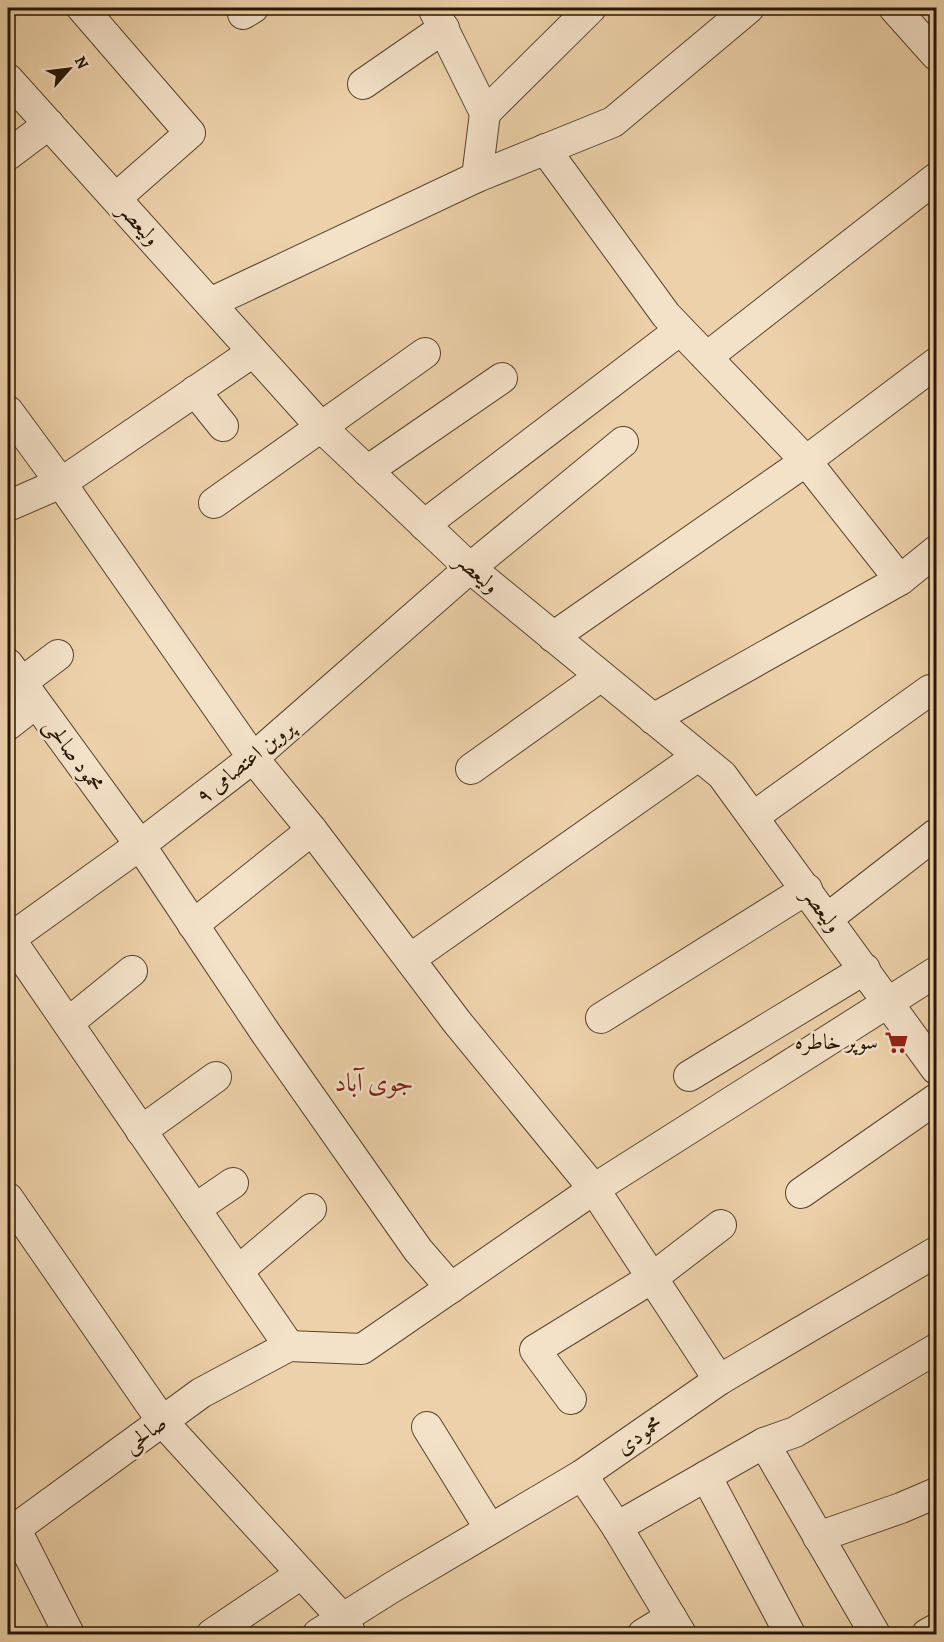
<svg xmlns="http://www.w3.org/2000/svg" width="944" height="1642" font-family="Alegreya,Amiri,serif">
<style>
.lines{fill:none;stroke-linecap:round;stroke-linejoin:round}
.minor-casing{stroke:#58442d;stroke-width:32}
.minor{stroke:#f3e1c8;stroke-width:30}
.labels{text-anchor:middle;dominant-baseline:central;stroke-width:5;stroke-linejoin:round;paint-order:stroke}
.street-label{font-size:22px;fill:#271503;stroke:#f3e1c8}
.poi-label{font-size:22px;fill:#271503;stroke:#f3e1c8;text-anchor:end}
.quarter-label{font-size:26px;fill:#7a1f14;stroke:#f3e1c8}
</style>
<rect width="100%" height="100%" fill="#edd1aa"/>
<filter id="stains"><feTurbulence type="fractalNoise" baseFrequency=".00333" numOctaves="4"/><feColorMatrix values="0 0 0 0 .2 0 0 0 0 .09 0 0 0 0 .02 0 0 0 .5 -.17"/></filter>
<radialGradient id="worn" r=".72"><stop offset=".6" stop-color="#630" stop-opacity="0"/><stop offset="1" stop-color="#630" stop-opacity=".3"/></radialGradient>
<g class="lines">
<defs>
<g id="minor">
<polyline points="82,8 190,133 116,198"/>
<polyline points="433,8 485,113 477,177"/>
<polyline points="894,8 936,55"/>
<polyline points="243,14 253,8"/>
<polyline points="8,79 322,428 470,568 722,775 936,1069"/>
<polyline points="363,84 444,28"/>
<polyline points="485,113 591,8"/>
<polyline points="545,149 666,315 806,461 900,580"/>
<polyline points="8,155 49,124"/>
<polyline points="210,303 477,177 613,122 749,8"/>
<polyline points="707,357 936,178"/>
<polyline points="195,391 223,426"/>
<polyline points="8,411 61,483 253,758 312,830 457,1022 594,1189 719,1380"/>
<polyline points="367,471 502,378"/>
<polyline points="214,503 425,353"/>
<polyline points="8,506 61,483 253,352"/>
<polyline points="424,525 680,330"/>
<polyline points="553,637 806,461 936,363"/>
<polyline points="8,664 140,845 265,1032 418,1250 451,1288"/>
<polyline points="21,683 58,655"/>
<polyline points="653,719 900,580 936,551"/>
<polyline points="8,725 36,703"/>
<polyline points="471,769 601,676"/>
<polyline points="753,817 930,690"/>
<polyline points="828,918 936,834"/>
<polyline points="193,925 312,830"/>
<polyline points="8,936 289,1346"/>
<polyline points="8,940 140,845 253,758 470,568 623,442"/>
<polyline points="410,959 698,756"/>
<polyline points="601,1018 807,889"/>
<polyline points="68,1023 132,971"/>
<polyline points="689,1076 865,969"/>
<polyline points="141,1131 216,1077"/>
<polyline points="801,1193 936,1099"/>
<polyline points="8,1198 162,1421 343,1619 351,1634"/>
<polyline points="195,1209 233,1183"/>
<polyline points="238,1271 311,1209"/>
<polyline points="289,1346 362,1349 594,1189 936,972"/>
<polyline points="571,1399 535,1350 652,1278 721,1225"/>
<polyline points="427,1427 490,1529"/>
<polyline points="764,1443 875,1634"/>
<polyline points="582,1475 617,1527 681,1634"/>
<polyline points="706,1476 790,1634"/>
<polyline points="8,1523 15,1528 69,1634"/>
<polyline points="617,1527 764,1443 795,1432 936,1349"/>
<polyline points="8,1534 201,1393 289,1346"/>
<polyline points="818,1537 901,1508 936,1493"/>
<polyline points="212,1634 301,1574"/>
<polyline points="318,1634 391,1588 582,1475 719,1380 936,1252"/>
<polyline points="643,1634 671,1617"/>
<polyline points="927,1634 936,1629"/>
</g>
</defs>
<use href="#minor" class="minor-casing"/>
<use href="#minor" class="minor"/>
</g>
<defs>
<symbol id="supermarket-bare" viewBox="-9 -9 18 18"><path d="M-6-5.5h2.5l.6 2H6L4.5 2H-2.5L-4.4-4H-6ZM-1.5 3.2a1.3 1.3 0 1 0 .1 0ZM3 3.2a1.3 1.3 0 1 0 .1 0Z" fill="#8f2418" stroke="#f3e1c8" stroke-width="2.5" paint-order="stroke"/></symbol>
</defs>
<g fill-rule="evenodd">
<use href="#supermarket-bare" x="880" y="1026" width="33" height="33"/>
</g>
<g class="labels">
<g class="street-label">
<text transform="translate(139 224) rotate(48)">ولیعصر</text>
<text transform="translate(477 573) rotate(41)">ولیعصر</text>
<text transform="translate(74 755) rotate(54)">محمود صالحی</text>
<text transform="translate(245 762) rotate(-39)">پروین اعتصامی ۹</text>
<text transform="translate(822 910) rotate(54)">ولیعصر</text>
<text transform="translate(145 1434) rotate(-36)">صالحی</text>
<text transform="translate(639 1435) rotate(-35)">محمودی</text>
</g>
<g class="poi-label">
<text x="878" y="1042">سوپر خاطره</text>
</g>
<g class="quarter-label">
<text x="374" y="1082">جوی آباد</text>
</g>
</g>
<rect width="944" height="1642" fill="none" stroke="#edd1aa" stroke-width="30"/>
<rect x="9" y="9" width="926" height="1624" fill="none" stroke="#271503" stroke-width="3"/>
<rect x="15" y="15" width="914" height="1612" fill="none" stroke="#271503" stroke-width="1.5"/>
<g transform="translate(69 69) rotate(62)" stroke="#f3e1c8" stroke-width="4.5" paint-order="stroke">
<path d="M0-4.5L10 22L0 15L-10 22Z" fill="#271503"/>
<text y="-9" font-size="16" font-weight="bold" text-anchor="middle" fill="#271503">N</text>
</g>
<rect width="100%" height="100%" filter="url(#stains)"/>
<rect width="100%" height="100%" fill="url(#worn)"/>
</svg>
